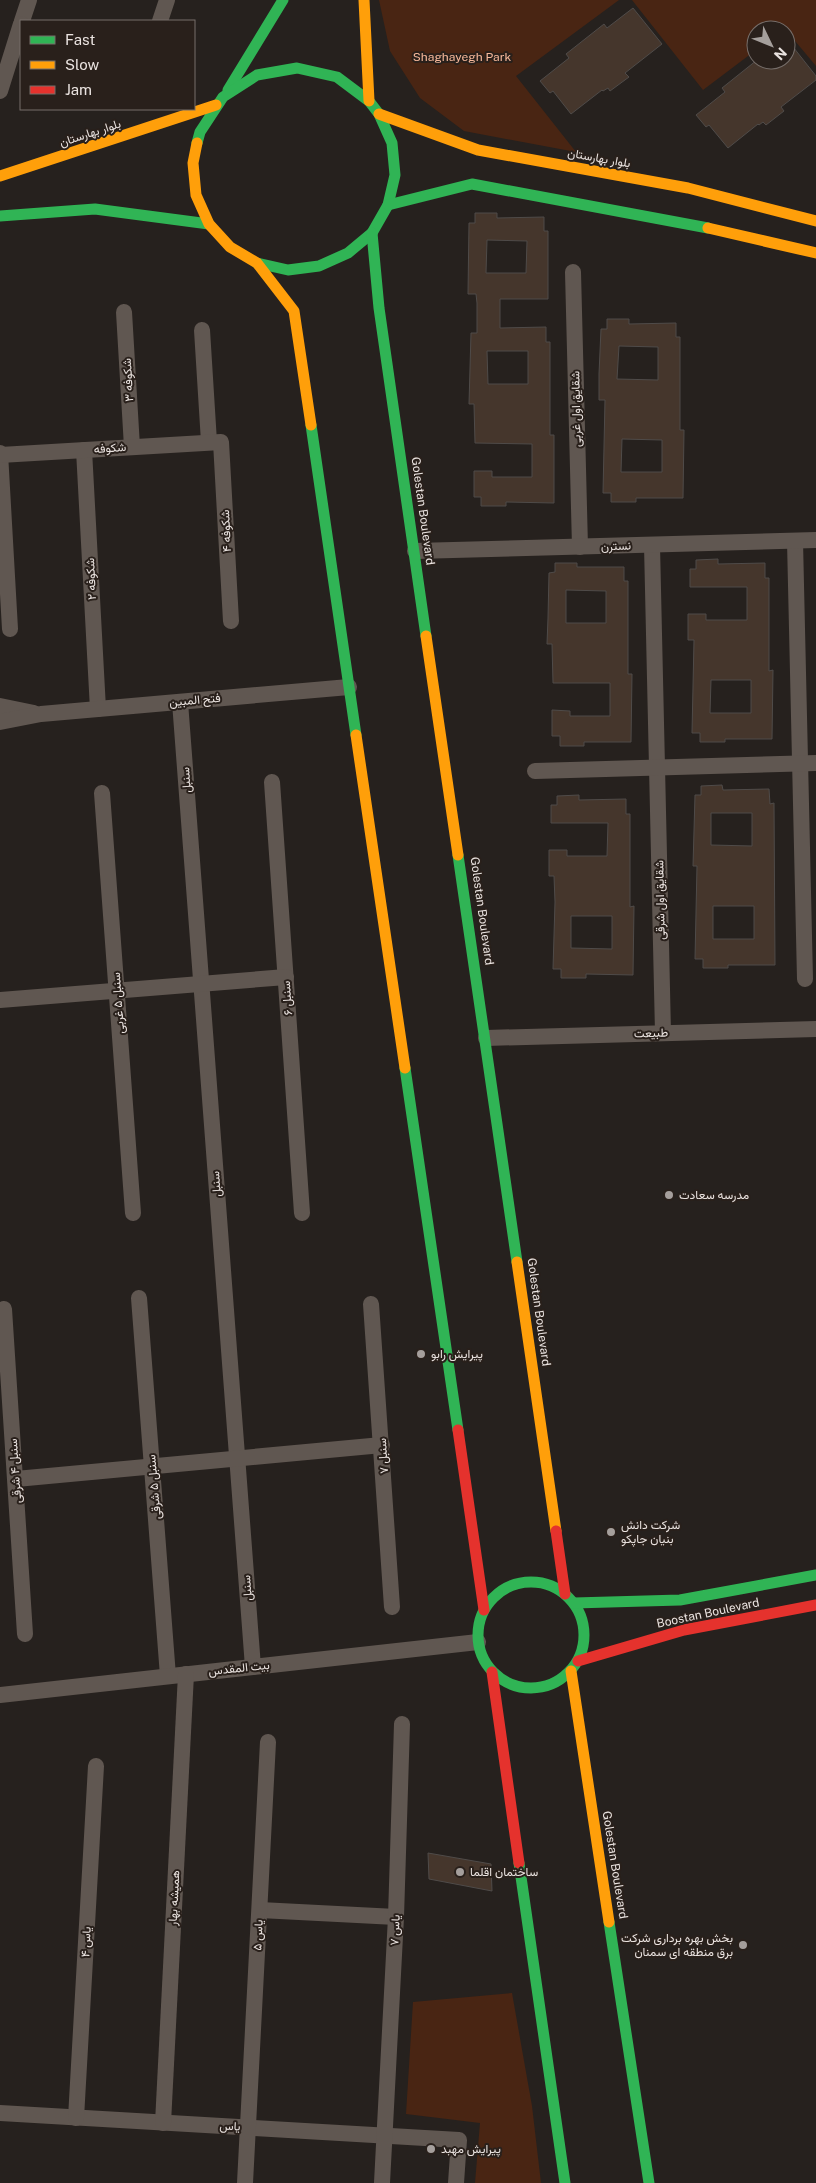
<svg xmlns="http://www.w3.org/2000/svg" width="816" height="2183" font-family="'Public Sans',Vazirmatn,sans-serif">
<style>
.green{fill:#492513}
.building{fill:#45362c;stroke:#4f4b49;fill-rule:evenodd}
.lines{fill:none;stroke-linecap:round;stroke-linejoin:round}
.street{stroke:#605751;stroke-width:16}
.fast{stroke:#30b455;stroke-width:11}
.slow{stroke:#ff9f0a;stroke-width:11}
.jam{stroke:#e5322d;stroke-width:11}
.poi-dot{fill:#a59f9c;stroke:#29201b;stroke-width:2}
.labels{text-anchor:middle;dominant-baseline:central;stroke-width:4;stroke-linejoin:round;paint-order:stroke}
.park-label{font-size:12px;fill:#f8b99b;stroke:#29201b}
.street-label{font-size:12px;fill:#eae3e0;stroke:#29201b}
.poi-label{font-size:12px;fill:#eae3e0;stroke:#29201b;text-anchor:start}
</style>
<rect width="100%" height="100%" fill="#26211e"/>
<g class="green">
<polygon points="379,0 619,0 516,76 576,152 464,131 420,98 390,51"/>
<polygon points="632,0 816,0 816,66 785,29 756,30 756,50 703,90"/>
<polygon points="512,1993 532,2106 541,2183 475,2183 480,2123 406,2114 413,2002"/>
</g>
<g class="building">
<polygon points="633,8 662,44 625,73 629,77 610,91 608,88 603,91 602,90 571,114 553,91 550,93 540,81 569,58 566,54 604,24 607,28"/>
<polygon points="786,38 816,76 816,80 781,107 784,111 766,125 763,122 759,125 758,124 728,148 709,125 706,127 696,115 725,92 722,88 757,60 786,60"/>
<path d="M475,213H497V218L544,217V231H548V299H500V328L546,327V342H550V435H554V503L506,502V506H481V497H474V471H492V477H532V444L475,443L474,404H469L471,333H477V303L476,294H468L469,223H475ZM487,240L527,241L526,273H486ZM487,351H528V384H488Z"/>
<path d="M607,319H629V324L676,323V337H680V430H684L683,498H636V502H611V493H603L605,400H599V374L601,329H607ZM619,346L658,347V380L617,379ZM622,439L662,440V472H621Z"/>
<path d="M718,559V564L765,563V578H769V671L773,670L772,739H725V742H700V733H692L694,640H688V614H706V620H747V587H690V569H696V560ZM711,680H751V713H710Z"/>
<path d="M555,563H577V567H624V581H628V674H632L631,742H584V746H560V736H552V710L570,711V716H610V683H553L552,644H547L548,618L549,573L555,572ZM566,590L606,591V623H566Z"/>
<path d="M722,785L723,790L769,789L770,804L774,803L775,965H728V968H703V959H695L697,866H693L695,795H701V786ZM711,813H752V846L711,845ZM713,906H754V939H713Z"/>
<path d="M579,795V800L626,799V814H630V907L634,906L633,975L586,974V978H561V969H553L555,902L554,876H549V850H567V856H607L608,823H551V805H557V796ZM571,916H612V949L571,948Z"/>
<polygon points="428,1853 491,1864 492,1891 429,1879"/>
</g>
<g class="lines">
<g class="street">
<polyline points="22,21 29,0"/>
<polyline points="160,21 167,0"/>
<polyline points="0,91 21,24"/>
<polyline points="573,272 580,547"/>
<polyline points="124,312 132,447"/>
<polyline points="202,330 209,442"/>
<polyline points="84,450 98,709"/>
<polyline points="0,453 10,629"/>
<polyline points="0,455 221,442 231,621"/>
<polyline points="795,541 805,979"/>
<polyline points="652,545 663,1033"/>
<polyline points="415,551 816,540"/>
<polyline points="180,702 253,1667"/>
<polyline points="0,706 34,713"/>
<polyline points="0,722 41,714 349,687"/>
<polyline points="535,771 816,763"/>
<polyline points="272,782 302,1213"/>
<polyline points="102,793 133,1213"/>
<polyline points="0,1000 286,977"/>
<polyline points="486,1038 816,1029"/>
<polyline points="139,1298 168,1676"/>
<polyline points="371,1304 392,1607"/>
<polyline points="4,1309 25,1634"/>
<polyline points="16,1479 382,1445"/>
<polyline points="0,1695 478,1642"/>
<polyline points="260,1910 396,1917"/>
<polyline points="0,2113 459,2140 456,2183"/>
<polyline points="76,2118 96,1766"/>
<polyline points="163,2123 186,1674"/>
<polyline points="245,2183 268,1742"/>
<polyline points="382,2183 396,1917 402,1724"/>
</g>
<g class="fast">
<polyline points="228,90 283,0"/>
<polyline points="197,143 200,132 223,97 257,75 297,68 337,77 369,101 379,114 392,143 395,175 388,205 372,233 348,253 319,266 288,270 257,263"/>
<polyline points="388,205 472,184 708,228"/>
<polyline points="0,216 95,209 209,224"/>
<polyline points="372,233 379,308 426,636"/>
<polyline points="311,425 356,735"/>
<polyline points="458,855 517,1262"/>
<polyline points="405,1068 458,1430"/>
<circle cx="531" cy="1635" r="53"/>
<polyline points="574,1603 680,1600 816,1575"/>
<polyline points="519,1863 565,2183"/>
<polyline points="609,1922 649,2183"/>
</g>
<g class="slow">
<polyline points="364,0 369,101"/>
<polyline points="379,114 478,150 688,188 816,221"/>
<polyline points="197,143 193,163 196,195 209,224 230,247 257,263 294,311 311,425"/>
<polyline points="0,176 216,105"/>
<polyline points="708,228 816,253"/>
<polyline points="426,636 458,855"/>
<polyline points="356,735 405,1068"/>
<polyline points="517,1262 556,1531"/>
<polyline points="571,1671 609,1922"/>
</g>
<g class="jam">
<polyline points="458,1430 484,1610"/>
<polyline points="556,1531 565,1594"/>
<polyline points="578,1661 684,1630 816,1605"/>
<polyline points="492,1672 519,1863"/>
</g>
</g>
<g class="poi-dot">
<circle cx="669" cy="1195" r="5"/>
<circle cx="421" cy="1354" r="5"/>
<circle cx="611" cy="1532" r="5"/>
<circle cx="460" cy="1872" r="5"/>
<circle cx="743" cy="1945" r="5"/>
<circle cx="431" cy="2149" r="5"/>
</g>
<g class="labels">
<g class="park-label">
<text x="462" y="57">Shaghayegh Park</text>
</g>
<g class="street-label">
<text transform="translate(90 133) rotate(-18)">بلوار بهارستان</text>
<text transform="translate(599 158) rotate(10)">بلوار بهارستان</text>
<text transform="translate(128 380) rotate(-93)">شکوفه ۳</text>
<text transform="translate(576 409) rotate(-91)">شقایق اول غربی</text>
<text transform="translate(110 448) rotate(-4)">شکوفه</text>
<text transform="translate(423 511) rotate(82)">Golestan Boulevard</text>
<text transform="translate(226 531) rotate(-93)">شکوفه ۴</text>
<text transform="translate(616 546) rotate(-2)">نسترن</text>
<text transform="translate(91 579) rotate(-93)">شکوفه ۲</text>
<text transform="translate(195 700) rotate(-5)">فتح المبین</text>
<text transform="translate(186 780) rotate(-94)">سنبل</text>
<text transform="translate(660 900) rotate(-91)">شقایق اول شرقی</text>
<text transform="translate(482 911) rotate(82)">Golestan Boulevard</text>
<text transform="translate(287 998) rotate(-94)">سنبل ۶</text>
<text transform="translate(118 1003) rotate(-94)">سنبل ۵ غربی</text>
<text transform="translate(651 1033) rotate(-2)">طبیعت</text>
<text transform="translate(216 1184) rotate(-94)">سنبل</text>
<text transform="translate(539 1312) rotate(82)">Golestan Boulevard</text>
<text transform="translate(383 1456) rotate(-94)">سنبل ۷</text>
<text transform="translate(15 1471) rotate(-94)">سنبل ۴ شرقی</text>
<text transform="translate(154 1487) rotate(-95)">سنبل ۵ شرقی</text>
<text transform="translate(247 1588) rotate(-94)">سنبل</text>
<text transform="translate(708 1613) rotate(-12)">Boostan Boulevard</text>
<text transform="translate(239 1668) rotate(-6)">بیت المقدس</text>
<text transform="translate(615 1865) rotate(81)">Golestan Boulevard</text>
<text transform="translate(174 1898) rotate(-87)">همیشه بهار</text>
<text transform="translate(395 1930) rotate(-87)">یاس ۷</text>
<text transform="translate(258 1935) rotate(-87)">یاس ۵</text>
<text transform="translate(86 1942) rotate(-87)">یاس ۴</text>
<text transform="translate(230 2126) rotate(3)">یاس</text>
</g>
<g class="poi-label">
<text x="679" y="1195">مدرسه سعادت</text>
<text x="431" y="1354">پیرایش رابو</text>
<text x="621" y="1525">شرکت دانش<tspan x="621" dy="14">بنیان جاپکو</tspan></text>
<text x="470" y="1872">ساختمان اقلما</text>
<text x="733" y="1938" text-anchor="end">بخش بهره برداری شرکت<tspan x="733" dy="14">برق منطقه ای سمنان</tspan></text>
<text x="441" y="2149">پیرایش مهبد</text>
</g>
</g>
<rect x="20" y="20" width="175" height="90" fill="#29201b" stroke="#766e6a"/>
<rect x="30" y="36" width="25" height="8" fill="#30b455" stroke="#766e6a"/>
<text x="65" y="45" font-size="15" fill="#eae3e0">Fast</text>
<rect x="30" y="61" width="25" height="8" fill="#ff9f0a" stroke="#766e6a"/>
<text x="65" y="70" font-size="15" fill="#eae3e0">Slow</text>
<rect x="30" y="86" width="25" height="8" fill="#e5322d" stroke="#766e6a"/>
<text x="65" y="95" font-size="15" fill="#eae3e0">Jam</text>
<g transform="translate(771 45) rotate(133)"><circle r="24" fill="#29201b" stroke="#766e6a"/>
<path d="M0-4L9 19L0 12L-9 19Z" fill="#a59f9c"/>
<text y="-8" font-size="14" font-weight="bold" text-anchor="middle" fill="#eae3e0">N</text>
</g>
</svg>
